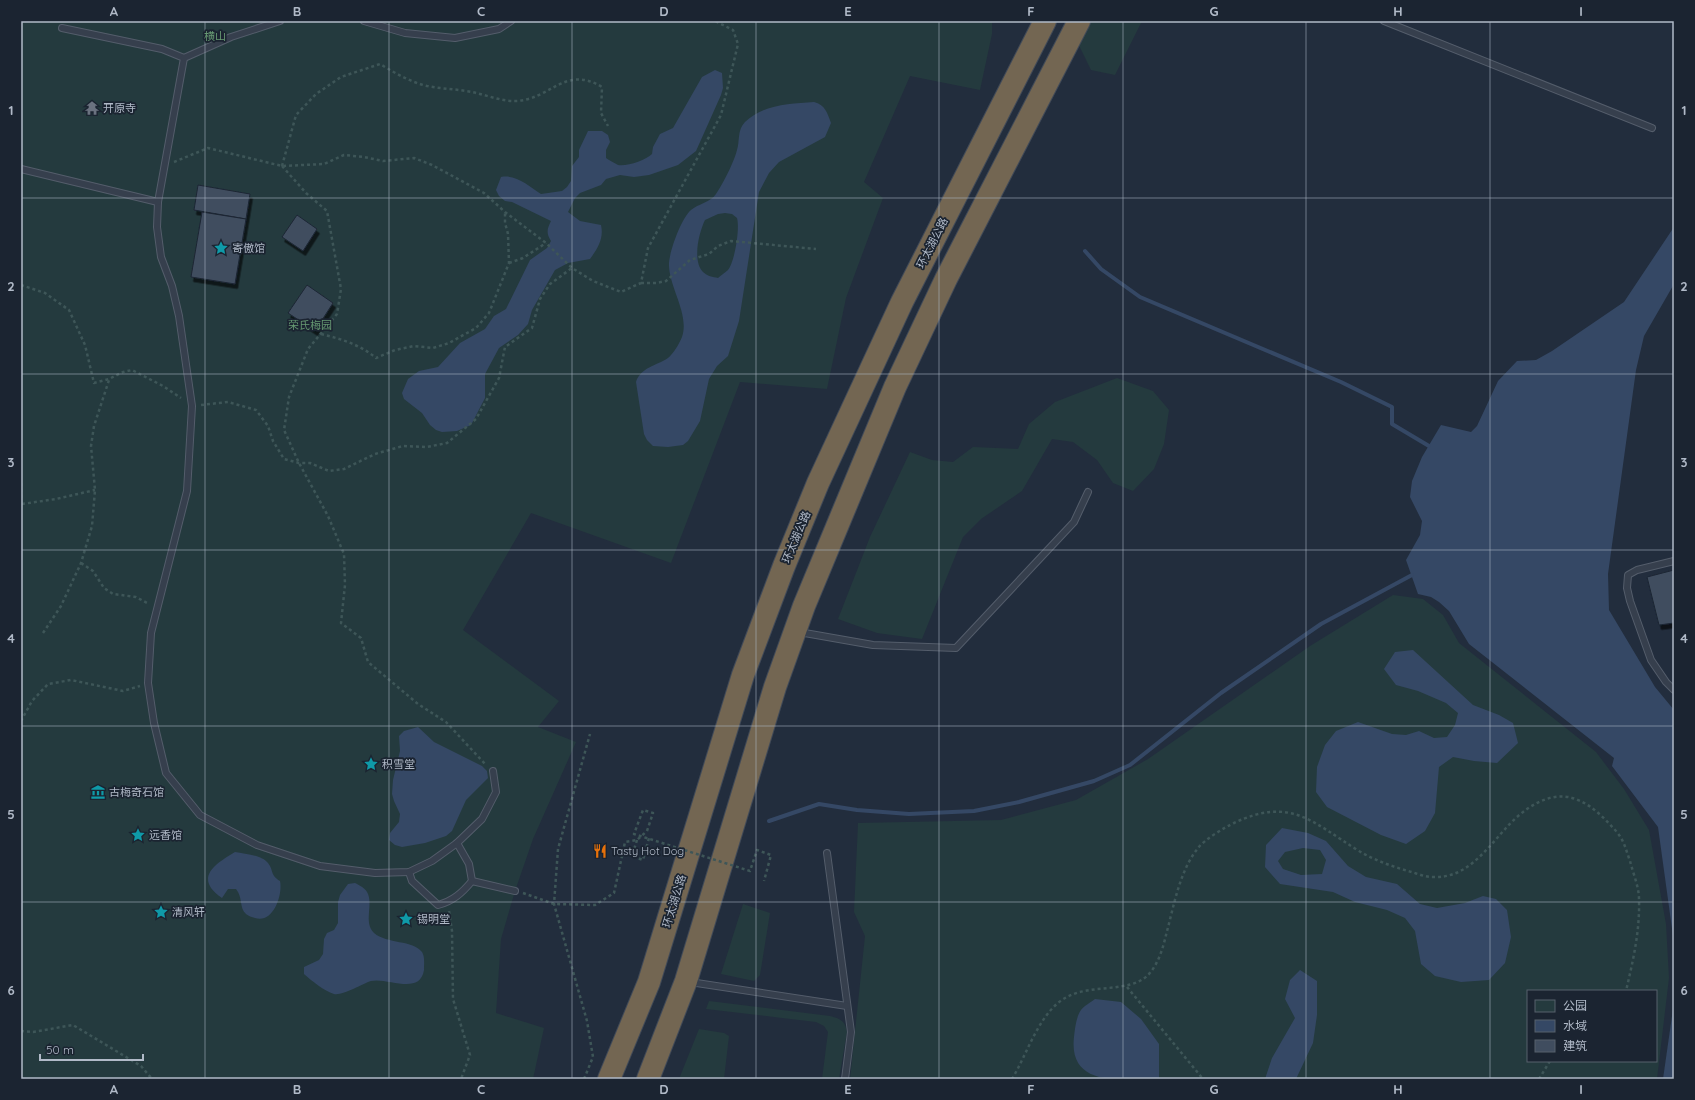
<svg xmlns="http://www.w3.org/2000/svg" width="1695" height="1100" font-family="Quicksand,'Noto Sans SC',sans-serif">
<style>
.green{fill:#243a3e;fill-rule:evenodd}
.water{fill:#354865;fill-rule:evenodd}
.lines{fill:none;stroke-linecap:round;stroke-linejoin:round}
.stream{stroke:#354865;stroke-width:4}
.building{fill:#404d5f;stroke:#1d2634;filter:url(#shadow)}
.lane-casing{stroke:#545d6b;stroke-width:8}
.highway-casing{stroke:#414a58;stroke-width:24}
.path{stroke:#3e5658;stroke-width:2.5;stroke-dasharray:3 3;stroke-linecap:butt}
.lane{stroke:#363f4d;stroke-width:6}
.highway{stroke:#736652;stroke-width:22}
.path-bridge{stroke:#3e5658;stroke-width:2.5;stroke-dasharray:3 3;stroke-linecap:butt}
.grid{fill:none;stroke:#b1bac8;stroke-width:1;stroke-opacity:0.55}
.labels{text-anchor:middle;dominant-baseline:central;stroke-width:3.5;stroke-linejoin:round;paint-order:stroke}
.park-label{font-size:11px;fill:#679a73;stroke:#1b2431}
.poi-label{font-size:11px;fill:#b1bac8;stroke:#1b2431;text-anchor:start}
.street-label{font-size:11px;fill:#b1bac8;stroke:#1b2431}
.neatline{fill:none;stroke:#b1bac8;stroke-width:1.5}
.grid-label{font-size:13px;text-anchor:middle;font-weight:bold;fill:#b1bac8}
</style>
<defs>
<filter id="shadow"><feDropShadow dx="2.5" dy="4.5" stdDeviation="0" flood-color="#0009"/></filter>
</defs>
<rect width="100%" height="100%" fill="#222d3d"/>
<g class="green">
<polygon points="21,21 992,21 992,34 980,90 910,76 864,182 883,198 846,298 827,389 740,382 671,563 531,513 463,630 559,701 538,727 576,742 533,839 515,891 501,939 496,1013 544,1028 533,1079 21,1079"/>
<polygon points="1067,21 1142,21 1115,75 1091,70"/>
<polygon points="1117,378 1153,391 1169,410 1164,444 1154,469 1133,491 1113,483 1097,460 1073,442 1052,439 1022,491 981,519 963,537 922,639 877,633 838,619 870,537 910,452 932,460 953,462 973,447 1018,449 1029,424 1055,402"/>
<path d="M1393,595L1423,599L1443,615L1459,643L1596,752L1624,789L1649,830L1666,924L1669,978L1657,1079H850L865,936L854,912L858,823L1001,820L1076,800L1148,759L1310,646ZM1528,991H1656V1061H1528Z"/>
<polygon points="743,904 770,913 760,975 754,981 721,974"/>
<path d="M709,1001L830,1016C840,1019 845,1020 847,1032L839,1079H822L828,1032L824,1026L816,1022L706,1009Z"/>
<polygon points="699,1029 724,1033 729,1036 724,1079 679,1079"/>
</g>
<g class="water">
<path d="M715,70L722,73L723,88L721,95L696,151L678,165L649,175L634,177L620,175L606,179L601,185L580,193L575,198L568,212L580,221L601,225C604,238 598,248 590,259L568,263L555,270L532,310L528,324L518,335L499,348L485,374V398L471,425L457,431L442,432L436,430L430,425L422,413L404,399L402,393L408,379L419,371L438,367L460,343L485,329L494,316L506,309L530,260L547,248L551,241C546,233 547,229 551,221L512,202L505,201L499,196L496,190L501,177C516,174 529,186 541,194L562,191L567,187L571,181L572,166L579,157V150L588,131H602L608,135L610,142L606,150V158C609,160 614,163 618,165C626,167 646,160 652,154L653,147L660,134L673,128L702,77Z"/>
<path d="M814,102C825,105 827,112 831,123L825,137L779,162L769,173L759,192L739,321L728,356L717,366L709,379L700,421L688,441L683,445L668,447L653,446L647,440L644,434L636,382C641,367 656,366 668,358C674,353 679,344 682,337C690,314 668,286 669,263C670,250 681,219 691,210C698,204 711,202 716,194C723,184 734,162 737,150C740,141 737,130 745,122C764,104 790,104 814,102ZM725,213L732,214L737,218C740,228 735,261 728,270C725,273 721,275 718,278C713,277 707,276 703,272C692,261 699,232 705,220L718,214Z"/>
<polygon points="1674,227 1674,284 1644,336 1636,370 1608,574 1609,610 1655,687 1674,710 1674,943 1658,827 1612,766 1614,758 1469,644 1449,611 1439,602 1431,597 1418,594 1406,560 1420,535 1422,521 1410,497 1412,481 1422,457 1441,425 1471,432 1477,426 1498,381 1517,361 1536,360 1552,351 1624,302"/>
<polygon points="1413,650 1473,705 1499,715 1513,723 1518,743 1497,763 1474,761 1453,757 1439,767 1435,813 1425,831 1406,844 1381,835 1327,807 1316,792 1317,767 1325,745 1336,731 1358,722 1392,734 1406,735 1419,731 1434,738 1447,737 1455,725 1458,713 1446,703 1418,691 1396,685 1384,669 1395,652"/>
<polygon points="418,727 434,742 482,766 487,771 488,778 466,800 452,831 446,836 425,843 402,847 395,845 389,840 390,833 399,822 400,814 394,801 392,794 393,780 400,751 399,736 404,731"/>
<path d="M1282,828L1308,833L1326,841L1348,866L1366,877L1397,884L1420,904L1437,908L1465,903L1483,896L1496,899L1507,910L1511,937L1505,963L1489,980L1461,982L1435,976L1421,964L1415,931L1405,918L1387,910L1355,902L1333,892L1280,884L1265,867L1266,845ZM1303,848L1320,850L1326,860L1322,874L1301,875L1283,869L1278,861L1285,852Z"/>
<path d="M235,852C245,854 262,855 268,863C274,871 270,875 280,881C283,895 273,924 255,918C252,917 248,916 246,914C239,908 243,897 236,889H228L222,898C193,878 215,864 235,852Z"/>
<path d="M355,883C359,885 365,888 367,892C374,904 363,922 374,933C387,944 413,940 422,952C425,957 424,964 424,970C420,996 387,977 371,981C362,984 342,996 334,994C324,991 312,981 304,974V967L319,960L323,954L324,939L327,933L334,930L338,923V902L340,895L348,884Z"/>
<polygon points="1300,970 1317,981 1317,1015 1313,1043 1296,1079 1265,1079 1272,1058 1295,1018 1285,999 1290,980"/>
<path d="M1095,999L1121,1002L1141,1019L1159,1044V1079C1125,1079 1068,1089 1074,1037C1075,1029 1076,1017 1081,1010C1084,1006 1091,1002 1095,999Z"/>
<polygon points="1674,1002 1674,1079 1663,1079"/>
</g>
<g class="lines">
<g class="stream">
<polyline points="1085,251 1101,269 1140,297 1341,382 1392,407 1392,424 1429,446"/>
<polyline points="769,821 819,804 857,810 909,814 974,811 1019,802 1094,781 1130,765 1221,693 1321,624 1412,575"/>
</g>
</g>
<g class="building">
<polygon points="198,185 250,194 246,219 194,210"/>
<polygon points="202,212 246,219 235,284 191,277"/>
<polygon points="297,215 317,229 303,251 282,237"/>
<polygon points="307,285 333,303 315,331 288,313"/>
<polygon points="1674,570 1674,623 1659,625 1647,577"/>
</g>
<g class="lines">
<defs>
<g id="lane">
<polyline points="364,21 405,33 455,38 499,29 511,21"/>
<polyline points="1384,21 1652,128"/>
<polyline points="62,28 162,49 184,58 158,202 157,227 161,257 172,286 179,316 192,406 187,491 151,633 148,683 154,723 166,773 200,815 257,845 320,866 375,873 409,872 432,861 457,843 482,819 496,792 493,771"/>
<polyline points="184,58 231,37 280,21"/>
<polyline points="21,169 158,202"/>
<polyline points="1674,561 1637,570 1628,575 1627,588 1630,601 1651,660 1666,682 1674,690"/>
<polyline points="799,632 873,645 956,648 1074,522 1088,492"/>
<polyline points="457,843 469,864 472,881"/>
<polyline points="827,853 851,1032 845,1079"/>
<path d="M409,872L412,881L438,905C453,901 462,893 472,881L515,891"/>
<polyline points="690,982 847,1006"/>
</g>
<g id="highway">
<polyline points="609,1079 649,982 743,675 784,566 818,483 902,302 1045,21"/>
<polyline points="648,1079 686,981 775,687 804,606 895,387 946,279 1079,21"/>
</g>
</defs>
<use href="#lane" class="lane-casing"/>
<use href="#highway" class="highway-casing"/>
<g class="path">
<polyline points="174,162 208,148 282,166 324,164 344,155 364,157 383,161 414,158 432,165 484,193 505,212 546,243 572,268 593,281 621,292 641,283 648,248 721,115 738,44 733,30 715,21"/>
<polyline points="282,166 306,193 327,211 341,289 337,314 308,349 289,397 284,430 299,463 328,516 344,554 345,585 341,623 361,638 368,662 418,704 446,722 486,765"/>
<path d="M282,166L296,115L316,94L341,77L380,64C395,73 410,82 427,86C442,89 457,89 472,92C486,95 501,101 514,101C550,101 564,64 602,87L601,113L608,126"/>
<polyline points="509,263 523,258 546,243"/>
<polyline points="641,283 656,283 666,281 690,260 709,254 718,246 731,241 816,249"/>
<polyline points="21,285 45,293 69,310 85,345 94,383 109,379 123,372 132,370 163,386 181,398"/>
<path d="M321,334C341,339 359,344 376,358L395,350L414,346L433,348L449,343L476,328L489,313L509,263L508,234L505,223V212"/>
<polyline points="201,405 228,402 256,410 268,426 273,441 284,459 299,463 310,463 329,471 344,469 375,454 403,446 427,447 447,443 476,419 499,378 505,347 532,328 540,299 550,284 572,268"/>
<polyline points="21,483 21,507"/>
<polyline points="22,504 56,499 95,490"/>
<polyline points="81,563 93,571 104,588 113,594 136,597 149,604"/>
<polyline points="43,633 61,606 81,563 92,526 95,490 91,446 94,426 109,380"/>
<polyline points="21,721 32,701 48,684 71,680 123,691 140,686"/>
<polyline points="637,840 632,856 643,860 649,838"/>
<polyline points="523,893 554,904 595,905 614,893 625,842 637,840 647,831"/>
<polyline points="449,911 452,931 453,999 470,1055 461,1079"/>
<polyline points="1127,987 1203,1079"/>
<polyline points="21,1031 33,1032 73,1025 141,1066 152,1079"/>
<polyline points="584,1079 593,1057 587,1021 554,904 558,849 590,734"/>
<path d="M1012,1079C1028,1053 1040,1009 1069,996C1093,984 1130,993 1148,975C1158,965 1163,948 1166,935C1174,906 1179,872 1198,848C1204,840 1225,827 1234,823C1291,796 1312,822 1359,851C1374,860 1391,866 1408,871C1416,873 1424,877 1432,877C1466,879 1485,851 1506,828C1523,809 1551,788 1578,800C1593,806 1605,819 1616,831C1624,840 1626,850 1630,861C1633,873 1639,887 1639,899C1640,931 1633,961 1626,991"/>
<polyline points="1539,1079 1550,1061"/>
</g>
<use href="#lane" class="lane"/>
<use href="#highway" class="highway"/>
<polyline class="path-bridge" points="647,831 653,813 643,810 634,834 750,871 757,850 771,855 764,881"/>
</g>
<path class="grid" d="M205,21V1079M389,21V1079M572,21V1079M756,21V1079M939,21V1079M1123,21V1079M1306,21V1079M1490,21V1079M21,198H1674M21,374H1674M21,550H1674M21,726H1674M21,902H1674"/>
<defs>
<symbol id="temple-bare" viewBox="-9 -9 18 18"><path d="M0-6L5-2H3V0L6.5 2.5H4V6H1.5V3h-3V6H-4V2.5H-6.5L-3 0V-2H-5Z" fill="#6b7280" stroke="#1b2431" stroke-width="2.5" paint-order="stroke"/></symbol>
<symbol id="sight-bare" viewBox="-9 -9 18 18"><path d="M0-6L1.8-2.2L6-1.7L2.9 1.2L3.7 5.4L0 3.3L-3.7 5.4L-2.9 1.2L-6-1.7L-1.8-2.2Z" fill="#0f9aa8" stroke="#1b2431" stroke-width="2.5" paint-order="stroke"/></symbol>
<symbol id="museum-bare" viewBox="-9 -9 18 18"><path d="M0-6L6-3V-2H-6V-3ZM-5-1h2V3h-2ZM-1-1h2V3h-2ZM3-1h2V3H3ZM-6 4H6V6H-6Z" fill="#0f9aa8" stroke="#1b2431" stroke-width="2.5" paint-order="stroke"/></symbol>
<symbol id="restaurant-bare" viewBox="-9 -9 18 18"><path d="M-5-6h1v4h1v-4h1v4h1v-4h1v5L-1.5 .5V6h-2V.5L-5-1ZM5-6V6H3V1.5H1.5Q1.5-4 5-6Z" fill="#e8710a" stroke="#1b2431" stroke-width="2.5" paint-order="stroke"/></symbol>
</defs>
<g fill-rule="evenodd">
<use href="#temple-bare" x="82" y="98" width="20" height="20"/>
<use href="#sight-bare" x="211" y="238" width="20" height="20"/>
<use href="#sight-bare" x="361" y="754" width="20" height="20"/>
<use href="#museum-bare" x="88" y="782" width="20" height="20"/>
<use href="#sight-bare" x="128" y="825" width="20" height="20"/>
<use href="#restaurant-bare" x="590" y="841" width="20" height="20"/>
<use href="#sight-bare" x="151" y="902" width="20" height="20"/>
<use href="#sight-bare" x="396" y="909" width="20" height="20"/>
</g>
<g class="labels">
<g class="park-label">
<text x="215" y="36">横山</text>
<text x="310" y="325">荣氏梅园</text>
</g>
<g class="poi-label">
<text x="103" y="108">开原寺</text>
<text x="232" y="248">寄傲馆</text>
<text x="382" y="764">积雪堂</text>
<text x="109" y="792">古梅奇石馆</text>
<text x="149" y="835">远香馆</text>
<text x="611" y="851">Tasty Hot Dog</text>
<text x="172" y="912">清风轩</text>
<text x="417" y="919">锡明堂</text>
</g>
<g class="street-label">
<text transform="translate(932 243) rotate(-63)">环太湖公路</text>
<text transform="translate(796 537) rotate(-67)">环太湖公路</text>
<text transform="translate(674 901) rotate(-73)">环太湖公路</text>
</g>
</g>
<rect width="1695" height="1100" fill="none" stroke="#1b2431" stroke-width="44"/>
<rect x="1527" y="990" width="130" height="72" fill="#1b2431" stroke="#57606d"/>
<rect x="1535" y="1000" width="20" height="12" fill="#243a3e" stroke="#57606d"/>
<text x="1563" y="1010" font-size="12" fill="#b1bac8">公园</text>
<rect x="1535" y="1020" width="20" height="12" fill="#354865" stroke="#57606d"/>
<text x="1563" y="1030" font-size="12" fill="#b1bac8">水域</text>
<rect x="1535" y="1040" width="20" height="12" fill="#404d5f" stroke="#57606d"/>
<text x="1563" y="1050" font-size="12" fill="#b1bac8">建筑</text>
<path d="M40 1054v6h103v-6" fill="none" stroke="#b1bac8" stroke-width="2"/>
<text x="46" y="1054" font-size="12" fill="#b1bac8" stroke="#1b2431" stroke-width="3" paint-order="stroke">50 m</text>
<rect x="22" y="22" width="1651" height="1056" class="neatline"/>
<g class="grid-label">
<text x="114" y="16">A</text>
<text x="297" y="16">B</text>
<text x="481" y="16">C</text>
<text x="664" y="16">D</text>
<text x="848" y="16">E</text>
<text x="1031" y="16">F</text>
<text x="1214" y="16">G</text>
<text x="1398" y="16">H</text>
<text x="1581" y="16">I</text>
<text x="11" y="115">1</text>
<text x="1684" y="115">1</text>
<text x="11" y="291">2</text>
<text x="1684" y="291">2</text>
<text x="11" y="467">3</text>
<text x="1684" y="467">3</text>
<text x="11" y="643">4</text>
<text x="1684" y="643">4</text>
<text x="11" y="819">5</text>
<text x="1684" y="819">5</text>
<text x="11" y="995">6</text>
<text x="1684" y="995">6</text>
<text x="114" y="1094">A</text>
<text x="297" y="1094">B</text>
<text x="481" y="1094">C</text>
<text x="664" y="1094">D</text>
<text x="848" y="1094">E</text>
<text x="1031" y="1094">F</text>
<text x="1214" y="1094">G</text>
<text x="1398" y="1094">H</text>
<text x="1581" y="1094">I</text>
</g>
</svg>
